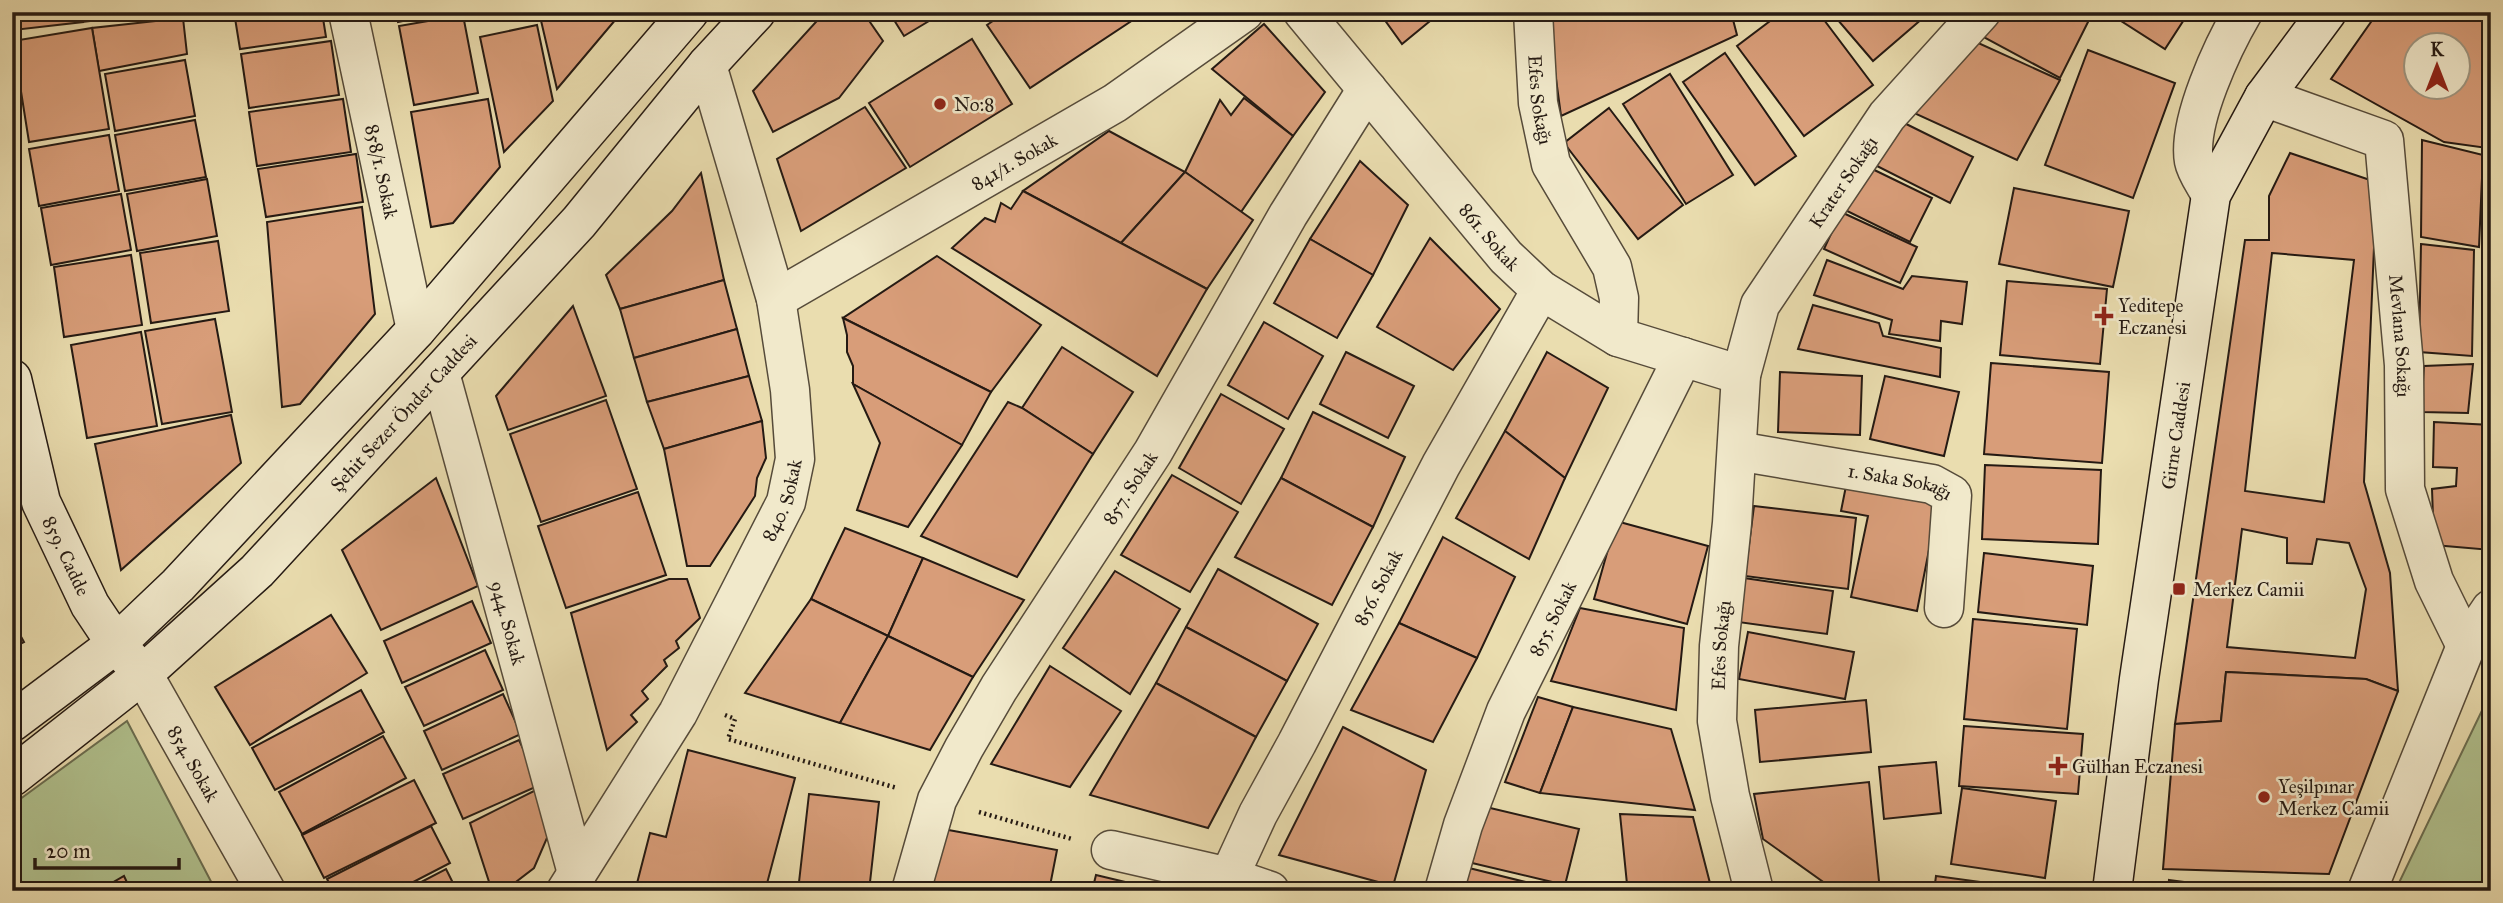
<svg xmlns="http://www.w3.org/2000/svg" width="2503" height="903" font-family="'IM FELL Great Primer',serif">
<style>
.green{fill:#b1c28f;stroke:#6b6e51;stroke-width:2}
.building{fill:#d89d79;stroke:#251a13;stroke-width:2;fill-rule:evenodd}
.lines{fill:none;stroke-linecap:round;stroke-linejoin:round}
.street-casing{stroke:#564b3a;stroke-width:41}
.secondary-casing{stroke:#251a13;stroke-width:41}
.path{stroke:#251a13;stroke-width:4.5;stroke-dasharray:2 3.5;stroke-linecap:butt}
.street{stroke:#f1e9cb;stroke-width:38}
.secondary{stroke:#f1e9cb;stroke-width:38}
.poi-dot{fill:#8f2418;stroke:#f1e9cb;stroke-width:2.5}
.labels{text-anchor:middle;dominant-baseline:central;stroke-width:5;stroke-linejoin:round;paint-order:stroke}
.street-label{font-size:19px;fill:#251a13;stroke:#f1e9cb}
.poi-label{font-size:19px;fill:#251a13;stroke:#f1e9cb;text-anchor:start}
</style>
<rect width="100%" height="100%" fill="#eaddaf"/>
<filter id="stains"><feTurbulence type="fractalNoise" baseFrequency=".00286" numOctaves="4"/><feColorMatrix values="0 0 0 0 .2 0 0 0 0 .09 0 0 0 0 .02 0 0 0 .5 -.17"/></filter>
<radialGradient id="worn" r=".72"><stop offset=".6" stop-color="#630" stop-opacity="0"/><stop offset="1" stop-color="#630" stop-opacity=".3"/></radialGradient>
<g class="green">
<polygon points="2491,692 2491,891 2395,891 2489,696"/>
<polygon points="127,721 216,891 12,891 12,805"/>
</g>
<g class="building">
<polygon points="12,12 82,12 83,22 14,30"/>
<polygon points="82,12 166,12 83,22"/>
<polygon points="234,12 322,12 326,37 240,49"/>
<polygon points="396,12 445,12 398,22"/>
<polygon points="539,12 622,12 557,89"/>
<polygon points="825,12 863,12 883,41 839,98 773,132 753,91"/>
<polygon points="889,12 944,12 904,36"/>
<polygon points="1006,12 1145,12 1030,88 987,25"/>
<polygon points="1379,12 1441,12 1402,44"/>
<polygon points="1547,12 1731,12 1737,35 1561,116"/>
<polygon points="1782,12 1818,12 1873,85 1804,136 1737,46"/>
<polygon points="1831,12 1930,12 1873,61"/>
<polygon points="1992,12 2074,12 2088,22 2060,78 1976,33"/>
<polygon points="2107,12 2189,12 2165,49"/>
<path d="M2378,12H2491V140L2487,148L2444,142L2331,79ZM2416,46H2458V88H2416Z"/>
<polygon points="463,15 478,93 414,105 399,26"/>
<polygon points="183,18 187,54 99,71 92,28"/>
<polygon points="1264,24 1325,92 1293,136 1212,69"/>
<polygon points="537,25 553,101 504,152 480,37"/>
<polygon points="92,28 109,129 29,142 13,41"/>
<polygon points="1965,37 2060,80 2017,160 1903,108"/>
<polygon points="972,39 1012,104 910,167 869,103"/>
<polygon points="331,41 339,95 249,108 241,54"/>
<polygon points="2088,50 2175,83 2133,198 2045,165"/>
<polygon points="1725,53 1796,156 1755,185 1683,82"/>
<polygon points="185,60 195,116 115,131 105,74"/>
<polygon points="1670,74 1733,175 1686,204 1623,104"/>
<polygon points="1244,98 1293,136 1241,212 1185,172 1220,100 1231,115"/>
<polygon points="343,99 351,152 257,166 249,112"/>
<polygon points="488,99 500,167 453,223 431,227 411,112"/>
<polygon points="865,107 906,168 801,231 777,159"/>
<polygon points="1609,108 1683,205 1638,239 1564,143"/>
<polygon points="1890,116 1973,157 1950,203 1871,163"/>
<polygon points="195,120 206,177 125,191 115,135"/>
<polygon points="1109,131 1185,172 1121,243 1023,191"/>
<polygon points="109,135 119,191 39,206 29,149"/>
<polygon points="2422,140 2483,155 2479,247 2421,237"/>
<path d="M2290,153L2373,181L2375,224L2364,482L2390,573L2398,691L2366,679L2226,672L2221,721L2175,724L2245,240H2269V196ZM2272,253L2354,260L2324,502L2245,491ZM2242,529L2287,538V563L2312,564L2317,539L2349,543L2366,589L2355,658L2227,647Z"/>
<polygon points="356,154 363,202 266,217 258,169"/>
<polygon points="1360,161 1408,205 1373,275 1310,239"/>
<polygon points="1862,164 1932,198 1910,242 1841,208"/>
<polygon points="1185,172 1253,220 1207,289 1121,243"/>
<polygon points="701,173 724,280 620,309 606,275 672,211"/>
<polygon points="207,179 217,236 137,251 127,194"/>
<polygon points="2014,188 2129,211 2113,287 1999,264"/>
<polygon points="1023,191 1207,289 1157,376 952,248 985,218 995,222 1001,203 1011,209"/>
<polygon points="121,194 131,250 51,265 41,208"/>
<polygon points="362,207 375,314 300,404 282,407 267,222"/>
<polygon points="1841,212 1917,247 1900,283 1824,249"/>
<polygon points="1430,238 1500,309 1453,370 1377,327"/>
<polygon points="1310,239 1373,275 1337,338 1274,303"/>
<polygon points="218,241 229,311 151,323 140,253"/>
<polygon points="2421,244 2474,250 2472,356 2419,352"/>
<polygon points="131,255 142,325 64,337 54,267"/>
<polygon points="937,256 1041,325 991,392 843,318"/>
<polygon points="1827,260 1903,289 1912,276 1967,282 1962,324 1941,321 1940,341 1889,334 1892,320 1814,295"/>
<polygon points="724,280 737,329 634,358 620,309"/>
<polygon points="2007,281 2107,289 2100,364 2000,355"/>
<polygon points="1813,305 1879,323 1883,336 1941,348 1940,377 1798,349"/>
<polygon points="573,306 606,396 508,430 496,396"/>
<polygon points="843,318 991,392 962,445 853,384 853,366 847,352 847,335"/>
<polygon points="215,319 232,412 162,424 145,331"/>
<polygon points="1264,322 1323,356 1288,419 1228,385"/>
<polygon points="737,329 749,376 647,402 634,358"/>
<polygon points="141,332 157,426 87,438 71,345"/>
<polygon points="1062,347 1133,392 1093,454 1022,408"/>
<polygon points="1346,352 1414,386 1388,438 1320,404"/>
<polygon points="1547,352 1608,388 1565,478 1505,431"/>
<polygon points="1991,363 2109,372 2102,463 1984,454"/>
<polygon points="2473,364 2468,413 2421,412 2424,366"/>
<polygon points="1780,372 1862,376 1860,435 1778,432"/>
<polygon points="749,376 762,421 664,449 647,402"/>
<polygon points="1885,376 1959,392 1944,456 1870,439"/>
<polygon points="853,384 962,445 908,527 857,510 880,443"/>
<polygon points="1221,394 1284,429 1241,504 1179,468"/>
<polygon points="606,400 637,489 541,522 510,434"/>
<polygon points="1008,402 1022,408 1093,454 1017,577 921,536"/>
<polygon points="1313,412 1405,457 1373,527 1281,478"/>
<polygon points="231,415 241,463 121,570 95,444"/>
<polygon points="762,421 766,458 757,478 755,496 710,566 687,566 664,449"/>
<polygon points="2434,422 2491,425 2491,550 2434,545 2432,489 2456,486 2457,468 2433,467"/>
<polygon points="1505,431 1565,478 1529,559 1456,518"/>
<polygon points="1985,465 2101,470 2098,544 1982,539"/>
<polygon points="1172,475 1238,512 1190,592 1121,555"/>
<polygon points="1848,476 1940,494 1917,611 1851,597 1868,516 1841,511"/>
<polygon points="436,478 478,586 381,630 342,550"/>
<polygon points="1281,478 1373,527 1332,605 1235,557"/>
<polygon points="638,492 666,575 566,608 538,526"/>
<polygon points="1754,506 1856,518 1848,589 1745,576"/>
<polygon points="1616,521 1708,546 1687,624 1594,599"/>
<polygon points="845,528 923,558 888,636 811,599"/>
<polygon points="1443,537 1515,577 1477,658 1399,623"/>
<polygon points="1984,553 2093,566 2087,625 1978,612"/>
<polygon points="923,558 1024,600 973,677 888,636"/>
<polygon points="1218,569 1318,624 1287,681 1186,627"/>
<polygon points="1115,571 1180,609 1130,694 1063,648"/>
<polygon points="1744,578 1833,591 1827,634 1738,622"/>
<polygon points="669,579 687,579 700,618 676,641 679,648 664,660 667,666 642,691 648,699 631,715 637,722 607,750 571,613"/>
<polygon points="811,599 888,636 840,723 745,693"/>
<polygon points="472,601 491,643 402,683 384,641"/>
<polygon points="1580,608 1684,628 1676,710 1551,681"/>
<polygon points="331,615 367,673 250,745 215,687"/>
<polygon points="1973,619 2077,629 2067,729 1964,719"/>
<polygon points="12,620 24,642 12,648"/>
<polygon points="1399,623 1477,658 1433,742 1351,710"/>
<polygon points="1186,627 1287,681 1256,737 1156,683"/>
<polygon points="1748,632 1854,652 1845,699 1739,679"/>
<polygon points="888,636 973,677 930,750 840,723"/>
<polygon points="485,650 503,690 424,726 405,687"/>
<polygon points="1050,666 1121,711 1070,787 991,764"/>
<polygon points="2226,672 2366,679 2398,691 2329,874 2163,869 2175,724 2221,721"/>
<polygon points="1156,683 1256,737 1208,828 1090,795"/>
<polygon points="361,690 384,732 275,790 252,748"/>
<polygon points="503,694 521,734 442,770 424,731"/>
<polygon points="1538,697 1573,707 1540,793 1505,782"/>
<polygon points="1866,700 1871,752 1760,762 1755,710"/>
<polygon points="1573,707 1671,729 1695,810 1540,793"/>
<polygon points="1964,726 2083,734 2078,794 1959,786"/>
<polygon points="1343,727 1426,770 1393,886 1279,855"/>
<polygon points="383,736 406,778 302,834 279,792"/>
<polygon points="519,740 540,785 463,819 443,774"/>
<polygon points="688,750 795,778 765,891 635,891 650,833 666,837"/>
<polygon points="1936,762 1941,813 1884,819 1879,767"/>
<polygon points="414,780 436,823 324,878 302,835"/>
<polygon points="1869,782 1880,891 1836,891 1763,839 1754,794"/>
<polygon points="1962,788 2056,801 2045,878 1951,864"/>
<polygon points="538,789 550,831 534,868 504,891 492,891 470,823"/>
<polygon points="809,794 879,802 869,891 798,891"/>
<polygon points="1486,807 1579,829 1565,885 1472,863"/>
<polygon points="1620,814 1693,817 1712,891 1627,884"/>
<polygon points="431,826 450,863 396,891 333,891 327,879"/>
<polygon points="943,829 1057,850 1049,891 931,891"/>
<polygon points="1469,868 1562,891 1464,891"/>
<polygon points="446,869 457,891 404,891"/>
<polygon points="1096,875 1163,891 1092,891"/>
<polygon points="124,876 131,891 98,891"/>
<polygon points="1936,876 2046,891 1934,891"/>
<polygon points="2169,880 2253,891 2168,891"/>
</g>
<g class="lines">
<defs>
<g id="street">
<path id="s1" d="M348,12L416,330"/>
<path id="s2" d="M1303,12L1506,257L1541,290L1618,337L1741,375"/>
<path id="s3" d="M1533,12L1538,103L1551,164L1612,267L1619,298L1618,337"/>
<path id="s4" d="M2264,97L2384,140L2404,365L2405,489L2434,581L2466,646"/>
<path d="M2211,195C2206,185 2196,172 2194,161C2187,122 2223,46 2243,12"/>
<path id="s5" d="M776,299L1115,103L1244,12"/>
<path id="s6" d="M440,373L577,873"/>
<path id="s7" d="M1737,451L1932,484L1952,495L1944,608"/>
<path id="s8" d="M143,674L266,891"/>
<polyline points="1111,850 1229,877 1270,891"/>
<path id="s9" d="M566,891L678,713L786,502L795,459L790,390L776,299L707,65"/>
<path id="s10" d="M911,891L937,800L964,748L999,688L1153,452L1288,215L1367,89"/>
<path id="s11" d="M1227,891L1229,877L1258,814L1297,743L1441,465L1541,290"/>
<path id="s12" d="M1444,891L1463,825L1506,711L1683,357"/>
<path id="s13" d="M1754,891L1730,796L1717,721L1719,646L1732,523L1741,375L1760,305L1887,116L1981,12"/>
<polyline points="2367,891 2466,646 2491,609"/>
</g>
<g id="secondary">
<path id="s14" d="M12,379L41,502L90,605L116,644L133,663"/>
<polyline points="12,722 116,644 178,585 416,330 689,12"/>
<path id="s15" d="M12,777L143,674L257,571L579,222L707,65L756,12"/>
<path id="s16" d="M2112,891L2139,679L2211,195L2264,97L2327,12"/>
</g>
</defs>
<use href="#street" class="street-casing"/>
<use href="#secondary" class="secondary-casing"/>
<g class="path">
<polyline points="725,715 735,719 728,739 897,788"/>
<polyline points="979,812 1072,839"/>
</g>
<use href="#street" class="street"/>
<use href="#secondary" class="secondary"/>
</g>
<g class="poi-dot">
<circle cx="940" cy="104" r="7"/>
<path d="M2100.5 305.5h7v7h7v7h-7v7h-7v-7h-7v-7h7z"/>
<rect x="2172" y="582" width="14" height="14" rx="3.5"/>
<path d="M2054.5 755.5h7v7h7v7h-7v7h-7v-7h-7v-7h7z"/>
<circle cx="2264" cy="797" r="7"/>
</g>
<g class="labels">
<g class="street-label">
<text stroke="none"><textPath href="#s3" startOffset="88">Efes Sokağı</textPath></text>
<text stroke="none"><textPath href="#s5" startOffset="275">841/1. Sokak</textPath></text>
<text stroke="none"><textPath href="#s1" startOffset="163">858/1. Sokak</textPath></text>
<text stroke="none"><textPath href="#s13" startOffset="742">Krater Sokağı</textPath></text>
<text stroke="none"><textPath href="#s2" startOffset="292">861. Sokak</textPath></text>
<text stroke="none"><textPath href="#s4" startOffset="324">Mevlana Sokağı</textPath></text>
<text stroke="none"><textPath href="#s15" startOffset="536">Şehit Sezer Önder Caddesi</textPath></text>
<text stroke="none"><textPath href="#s16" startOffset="460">Girne Caddesi</textPath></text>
<text stroke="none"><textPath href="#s7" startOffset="166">1. Saka Sokağı</textPath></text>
<text stroke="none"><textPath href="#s10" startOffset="462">857. Sokak</textPath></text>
<text stroke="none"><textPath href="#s9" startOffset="448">840. Sokak</textPath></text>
<text stroke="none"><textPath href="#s14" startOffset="186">859. Cadde</textPath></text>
<text stroke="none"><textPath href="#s11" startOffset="340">856. Sokak</textPath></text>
<text stroke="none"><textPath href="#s12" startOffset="294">855. Sokak</textPath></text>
<text stroke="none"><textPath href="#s6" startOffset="259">944. Sokak</textPath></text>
<text stroke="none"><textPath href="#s13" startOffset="250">Efes Sokağı</textPath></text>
<text stroke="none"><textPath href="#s8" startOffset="103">854. Sokak</textPath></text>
</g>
<g class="poi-label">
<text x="954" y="104">No:8</text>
<text x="2118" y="305">Yeditepe<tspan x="2118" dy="22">Eczanesi</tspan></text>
<text x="2193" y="589">Merkez Camii</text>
<text x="2072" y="766">Gülhan Eczanesi</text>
<text x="2278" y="786">Yeşilpınar<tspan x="2278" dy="22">Merkez Camii</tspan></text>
</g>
</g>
<rect width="2503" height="903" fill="none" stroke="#eaddaf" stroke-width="42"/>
<rect x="14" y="14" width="2475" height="875" fill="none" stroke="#251a13" stroke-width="3.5"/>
<rect x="21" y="21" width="2461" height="861" fill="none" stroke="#251a13" stroke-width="2"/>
<g transform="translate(2437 66)"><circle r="33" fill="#f1e9cb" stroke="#9f9681" stroke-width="2"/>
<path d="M0-5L12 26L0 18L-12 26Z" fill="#8f2418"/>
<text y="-10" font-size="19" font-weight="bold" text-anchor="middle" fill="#251a13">K</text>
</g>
<path d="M35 858v10h144v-10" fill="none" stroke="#251a13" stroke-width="3.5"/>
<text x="46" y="858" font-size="21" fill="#251a13" stroke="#f1e9cb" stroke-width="5" paint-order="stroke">20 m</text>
<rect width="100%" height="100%" filter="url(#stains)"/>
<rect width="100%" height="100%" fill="url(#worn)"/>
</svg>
